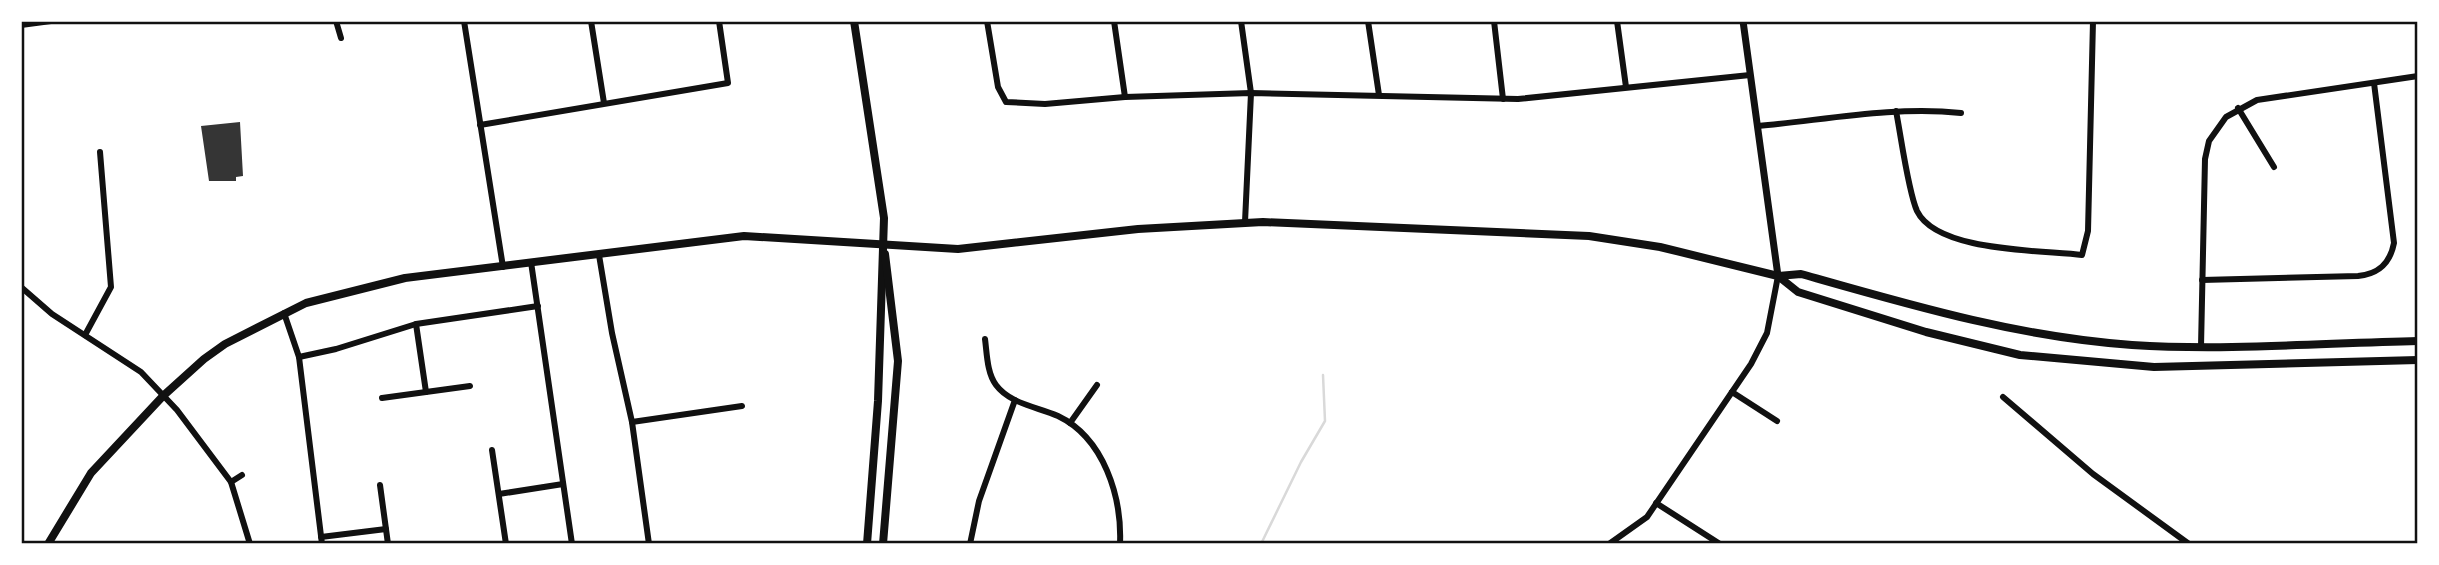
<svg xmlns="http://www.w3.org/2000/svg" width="2439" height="565" font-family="Roboto,sans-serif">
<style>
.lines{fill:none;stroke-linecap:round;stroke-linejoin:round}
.stream{stroke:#d9d9d9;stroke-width:2.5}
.building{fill:#353535}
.minor{stroke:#111;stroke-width:6}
.tertiary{stroke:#111;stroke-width:7}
.secondary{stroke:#111;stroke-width:8}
.neatline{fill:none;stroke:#111;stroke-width:2.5}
</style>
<rect width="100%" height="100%" fill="#fff"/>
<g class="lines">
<polyline class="stream" points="1261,544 1301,462 1325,421 1323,375"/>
</g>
<polygon class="building" points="240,122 243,176 236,177 236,181 209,181 201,126"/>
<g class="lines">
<g class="minor">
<polyline points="336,21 341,38"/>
<polyline points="464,21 503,267"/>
<polyline points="591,21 604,103"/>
<polyline points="987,21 998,87 1006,102 1045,104 1125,97 1251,93 1518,99 1750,75"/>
<polyline points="1114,21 1125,97"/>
<polyline points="1241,21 1251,93 1245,222"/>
<polyline points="1368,21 1379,95"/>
<polyline points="1494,21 1503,99"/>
<polyline points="1617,21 1626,87"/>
<polyline points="21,25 51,21"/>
<polyline points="2238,108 2274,167"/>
<path d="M1896,111C1901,136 1908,191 1917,211C1937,252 2040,250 2082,255L2088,231L2093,21"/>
<polyline points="480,125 728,83 719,21"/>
<path d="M1758,126C1825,120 1893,106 1961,113"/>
<polyline points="599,255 612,333 632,422 649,544"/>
<polyline points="531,262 572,544"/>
<path d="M2202,280L2358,276C2378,274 2390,264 2394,243L2374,83"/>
<polyline points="21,287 52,314 141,372 177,410 231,482 250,544"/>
<polyline points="284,313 299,357 322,544"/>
<polyline points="416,324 426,392"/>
<polyline points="85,335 111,287 100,152"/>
<path d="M985,339C987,354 987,373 996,385C1010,404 1038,407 1058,416C1104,438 1122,497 1120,544"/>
<polyline points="2201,347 2205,159 2209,141 2226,117 2257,100 2418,76"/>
<polyline points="299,357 336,349 416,324 538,306"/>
<polyline points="1732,392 1777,421"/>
<polyline points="2003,397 2093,474 2189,544"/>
<polyline points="382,398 470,386"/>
<polyline points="632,422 742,406"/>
<polyline points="1070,423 1097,385"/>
<polyline points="492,450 506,544"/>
<polyline points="231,482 242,475"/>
<polyline points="380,485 388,544"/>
<polyline points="499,494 563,484"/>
<polyline points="1656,503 1720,544"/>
<polyline points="321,537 386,529"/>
<polyline points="970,544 979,501 1015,400"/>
<polyline points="1609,544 1647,517 1751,364 1767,333 1778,276"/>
</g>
<polyline class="tertiary" points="1743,21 1778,276"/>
<g class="secondary">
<polyline points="854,21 884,218 878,401 867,544"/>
<polyline points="1778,276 1798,292 1926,332 2020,355 2154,367 2418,360"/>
<path d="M48,544L91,473L163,396L204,359L225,344L306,303L405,278L744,236L958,249L1138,229L1263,222L1589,236L1660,247L1778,276L1801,274C1910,305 2018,337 2132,345C2227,351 2323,343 2418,341"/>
<polyline points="883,544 898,361 885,254"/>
</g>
</g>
<rect width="2439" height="565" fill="none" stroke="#ffffff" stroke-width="46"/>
<rect x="23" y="23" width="2393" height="519" class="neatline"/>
</svg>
